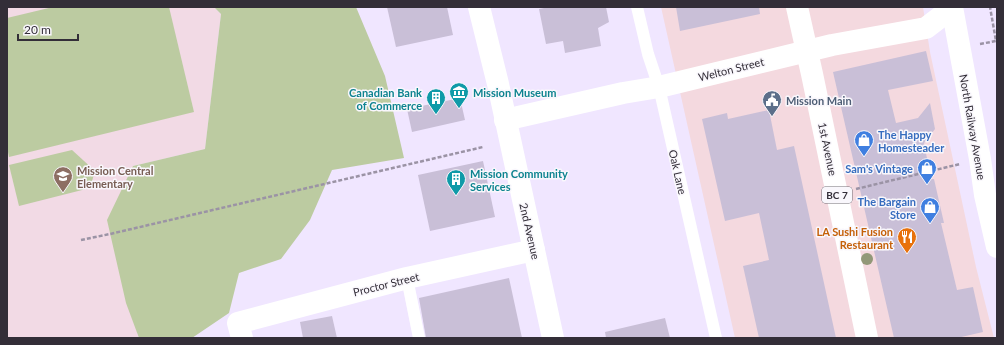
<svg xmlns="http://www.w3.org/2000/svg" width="1004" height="345" font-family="Lato,sans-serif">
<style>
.commercial{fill:#f4d9df}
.education{fill:#f2dae5}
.green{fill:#bccba1}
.building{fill:#c9bfd7}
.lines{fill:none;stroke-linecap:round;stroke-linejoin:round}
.path{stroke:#9b93a5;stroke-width:2.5;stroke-dasharray:4 2;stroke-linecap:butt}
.lane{stroke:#fff;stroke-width:12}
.street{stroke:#fff;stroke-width:22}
.primary{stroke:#fff;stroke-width:22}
.tree{fill:#929878}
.labels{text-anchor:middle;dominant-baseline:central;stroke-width:3;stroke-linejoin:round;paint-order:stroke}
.shield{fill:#f9f7fc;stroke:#6e6a73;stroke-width:1}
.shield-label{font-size:10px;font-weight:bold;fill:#332e38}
.street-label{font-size:11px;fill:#332e38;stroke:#f9f7fc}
.culture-label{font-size:11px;font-weight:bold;fill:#0d838f;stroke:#f9f7fc;text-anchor:start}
.service-label{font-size:11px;font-weight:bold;fill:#4e5e75;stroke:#f9f7fc;text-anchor:start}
.shop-label{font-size:11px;font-weight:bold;fill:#366cbe;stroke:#f9f7fc;text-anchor:end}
.education-label{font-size:11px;font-weight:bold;fill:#785e54;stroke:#f9f7fc;text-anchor:start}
.food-label{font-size:11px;font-weight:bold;fill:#c56008;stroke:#f9f7fc;text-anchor:end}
</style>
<rect width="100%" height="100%" fill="#f0e6ff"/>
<polygon class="commercial" points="661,7 923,7 930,52 976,267 994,338 735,338"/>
<polygon class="education" points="7,7 214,7 221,14 205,149 133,166 137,333 139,338 7,338"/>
<g class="green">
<polygon points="53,7 169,7 194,112 9,157 7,147 7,18"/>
<polygon points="214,7 356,7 385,76 404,158 332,170 310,220 281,259 239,273 229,313 192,338 139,338 126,303 107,220 133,166 205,149 221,14"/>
<polygon points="72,150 95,171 90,188 19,206 9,165"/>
</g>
<g class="building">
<polygon points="387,7 447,7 453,35 396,47"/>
<polygon points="549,7 606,7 609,22 598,28 601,46 565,53 563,41 546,44 539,9"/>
<polygon points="676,7 759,7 760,14 680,31"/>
<polygon points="926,51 933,81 888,90 896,123 918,118 930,103 935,129 924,143 931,179 934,179 944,223 941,223 957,290 973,287 983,332 957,338 894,338 833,72"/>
<polygon points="460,98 465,120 412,132 407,109"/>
<polygon points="769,110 777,150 794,146 836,338 759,338 743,266 769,260 759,213 725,221 702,119 727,113 728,119"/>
<polygon points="483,161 495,217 430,231 418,175"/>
<polygon points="509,278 522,338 426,338 419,298"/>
<polygon points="332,316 337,338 303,338 300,322"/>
<polygon points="665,318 670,338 606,338 605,332"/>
</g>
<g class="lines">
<g class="path">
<polyline points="980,44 996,41 990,7"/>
<polyline points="856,189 960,164"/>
<polyline points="81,240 110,234 483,147"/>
</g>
<g class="lane">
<polyline points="637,7 648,54 659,87 716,338"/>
<polyline points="407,278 419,338"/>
</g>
<g class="street">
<polyline points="479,7 498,84 553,338"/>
<polyline points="505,120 623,93 659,87 832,45 926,28 952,8"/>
<polyline points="242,338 238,323 407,278 534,250"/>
</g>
<g class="primary">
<polyline points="797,7 812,74 867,338"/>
<polyline points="952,7 980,159 985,195 997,247"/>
</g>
</g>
<circle class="tree" cx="867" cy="259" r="6"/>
<defs>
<symbol id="museum-pin" viewBox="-11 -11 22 30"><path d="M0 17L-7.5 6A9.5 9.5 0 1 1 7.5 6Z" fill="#0f9aa8" stroke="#f9f7fc"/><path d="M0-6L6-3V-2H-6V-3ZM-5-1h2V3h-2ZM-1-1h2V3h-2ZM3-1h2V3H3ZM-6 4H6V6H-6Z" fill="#fff"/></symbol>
<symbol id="building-pin" viewBox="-11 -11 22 30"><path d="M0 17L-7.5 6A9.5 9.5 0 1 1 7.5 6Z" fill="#0f9aa8" stroke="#f9f7fc"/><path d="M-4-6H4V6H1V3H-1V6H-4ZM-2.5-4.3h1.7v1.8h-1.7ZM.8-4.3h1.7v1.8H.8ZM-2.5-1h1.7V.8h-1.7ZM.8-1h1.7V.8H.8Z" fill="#fff"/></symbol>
<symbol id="civic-pin" viewBox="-11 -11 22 30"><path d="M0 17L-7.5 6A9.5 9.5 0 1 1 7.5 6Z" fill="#5c6f8a" stroke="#f9f7fc"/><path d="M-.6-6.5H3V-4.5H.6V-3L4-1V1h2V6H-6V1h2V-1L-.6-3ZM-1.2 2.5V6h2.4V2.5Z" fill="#fff"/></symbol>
<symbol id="shop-pin" viewBox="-11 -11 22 30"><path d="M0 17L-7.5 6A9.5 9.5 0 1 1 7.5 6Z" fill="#3f7fe0" stroke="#f9f7fc"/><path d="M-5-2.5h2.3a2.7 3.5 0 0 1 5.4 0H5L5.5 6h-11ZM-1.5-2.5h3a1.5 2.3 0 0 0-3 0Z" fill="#fff"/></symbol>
<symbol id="school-pin" viewBox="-11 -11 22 30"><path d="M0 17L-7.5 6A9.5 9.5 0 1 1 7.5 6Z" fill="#8d6e63" stroke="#f9f7fc"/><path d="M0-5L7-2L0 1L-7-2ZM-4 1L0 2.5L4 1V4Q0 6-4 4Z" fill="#fff"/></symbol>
<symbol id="restaurant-pin" viewBox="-11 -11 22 30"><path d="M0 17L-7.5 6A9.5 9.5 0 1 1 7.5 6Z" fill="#e8710a" stroke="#f9f7fc"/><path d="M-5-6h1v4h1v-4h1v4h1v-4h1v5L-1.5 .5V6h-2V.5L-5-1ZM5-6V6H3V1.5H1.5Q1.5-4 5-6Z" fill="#fff"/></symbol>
</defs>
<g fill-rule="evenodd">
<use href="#museum-pin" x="448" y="81" width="22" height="30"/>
<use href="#building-pin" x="425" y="87" width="22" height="30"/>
<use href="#civic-pin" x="761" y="89" width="22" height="30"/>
<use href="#shop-pin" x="853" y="129" width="22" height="30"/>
<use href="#shop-pin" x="916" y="157" width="22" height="30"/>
<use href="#school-pin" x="52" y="165" width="22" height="30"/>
<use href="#building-pin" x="445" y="168" width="22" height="30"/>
<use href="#shop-pin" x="919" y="196" width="22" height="30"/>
<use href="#restaurant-pin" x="896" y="226" width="22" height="30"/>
</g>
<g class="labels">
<rect class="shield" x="822" y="187" width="30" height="16" rx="3"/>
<g class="shield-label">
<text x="837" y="195">BC 7</text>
</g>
<g class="street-label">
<text transform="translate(731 69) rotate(-14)">Welton Street</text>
<text transform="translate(973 127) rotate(80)">North Railway Avenue</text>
<text transform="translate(828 149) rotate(78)">1st Avenue</text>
<text transform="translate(678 172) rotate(77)">Oak Lane</text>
<text transform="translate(530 231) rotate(77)">2nd Avenue</text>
<text transform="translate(386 284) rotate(-14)">Proctor Street</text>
</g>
<g class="culture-label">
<text x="422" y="92" text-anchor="end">Canadian Bank<tspan x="422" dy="13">of Commerce</tspan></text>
<text x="473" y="92">Mission Museum</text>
<text x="470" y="173">Mission Community<tspan x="470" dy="13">Services</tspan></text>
</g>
<g class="service-label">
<text x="786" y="100">Mission Main</text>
</g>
<g class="shop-label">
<text x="878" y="134" text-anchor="start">The Happy<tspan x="878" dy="13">Homesteader</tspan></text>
<text x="913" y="168">Sam's Vintage</text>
<text x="916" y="201">The Bargain<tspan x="916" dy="13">Store</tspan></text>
</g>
<g class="education-label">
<text x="77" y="170">Mission Central<tspan x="77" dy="13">Elementary</tspan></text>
</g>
<g class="food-label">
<text x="893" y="231">LA Sushi Fusion<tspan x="893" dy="13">Restaurant</tspan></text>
</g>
</g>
<rect width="1004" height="345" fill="none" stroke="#332e38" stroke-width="16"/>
<path d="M18 34v6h60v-6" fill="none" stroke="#332e38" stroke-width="2"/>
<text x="24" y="34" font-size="12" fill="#332e38" stroke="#f9f7fc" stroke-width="3" paint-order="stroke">20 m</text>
</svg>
